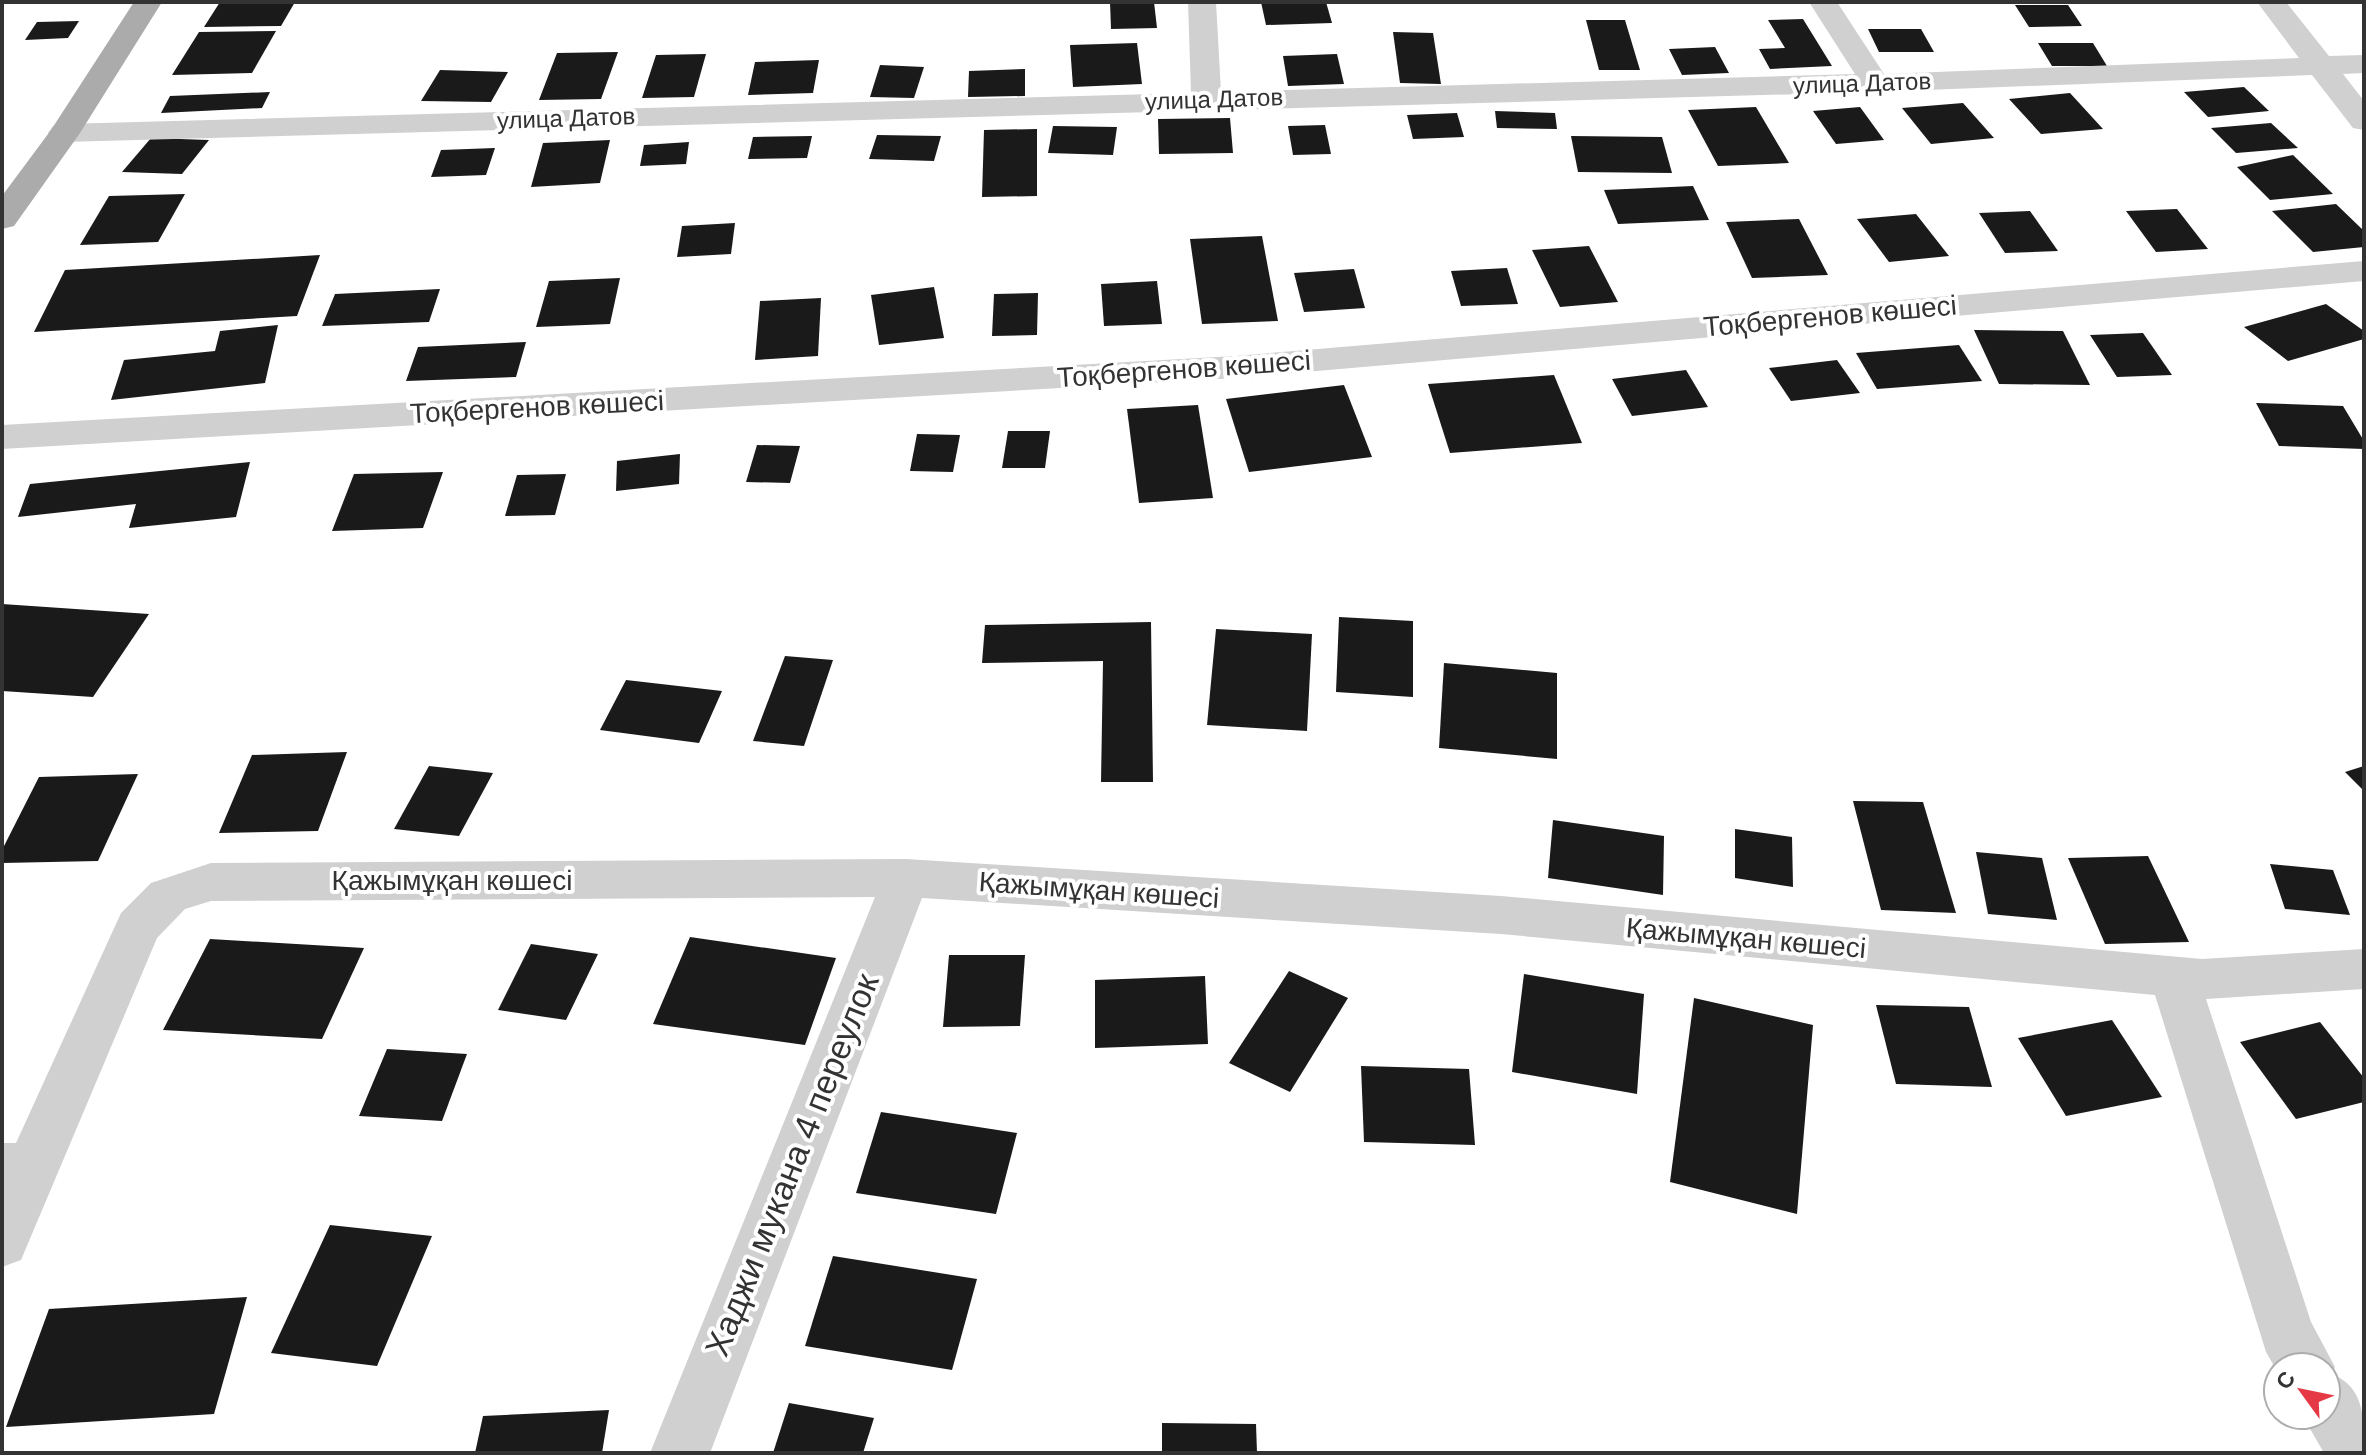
<svg xmlns="http://www.w3.org/2000/svg" width="2366" height="1455" font-family="'DM Sans',sans-serif">
<style>
.building{fill:#1a1a1a}
.lines{fill:none;stroke-linecap:round;stroke-linejoin:round}
.minor{fill:#d0d0d0;fill-rule:evenodd}
.major{fill:#ababab;fill-rule:evenodd}
.labels{text-anchor:middle;dominant-baseline:central;stroke-width:8;stroke-linejoin:round;paint-order:stroke}
.far-street-label{font-size:24px;fill:#333;stroke:#fff}
.street-label{font-size:28px;fill:#333;stroke:#fff}
.near-street-label{font-size:34px;fill:#333;stroke:#fff}
</style>
<rect width="100%" height="100%" fill="#fff"/>
<g class="building">
<polygon points="220,2 295,2 281,26 204,27"/>
<polygon points="1110,2 1154,2 1157,28 1111,29"/>
<polygon points="1261,2 1326,2 1332,23 1266,25"/>
<polygon points="2015,5 2068,5 2082,26 2029,27"/>
<polygon points="1803,19 1832,66 1770,69 1759,49 1785,48 1768,20"/>
<polygon points="1586,20 1625,20 1640,70 1599,70"/>
<polygon points="79,21 68,38 25,40 37,22"/>
<polygon points="1868,29 1921,29 1934,52 1879,52"/>
<polygon points="276,31 252,73 172,75 199,32"/>
<polygon points="1393,32 1433,33 1441,84 1400,83"/>
<polygon points="1137,43 1142,84 1073,87 1070,45"/>
<polygon points="2038,43 2093,43 2107,66 2052,66"/>
<polygon points="1715,47 1729,73 1682,75 1669,49"/>
<polygon points="618,52 601,99 539,100 557,53"/>
<polygon points="706,54 694,97 642,98 656,55"/>
<polygon points="1337,54 1344,84 1288,86 1283,56"/>
<polygon points="819,60 813,93 748,95 755,62"/>
<polygon points="880,65 924,67 914,98 870,97"/>
<polygon points="1025,69 1025,96 968,97 969,71"/>
<polygon points="440,70 508,72 491,102 421,101"/>
<polygon points="2244,87 2269,111 2208,117 2184,92"/>
<polygon points="270,92 262,108 161,113 170,96"/>
<polygon points="2070,93 2103,129 2041,134 2009,99"/>
<polygon points="1963,103 1994,138 1931,144 1902,108"/>
<polygon points="1756,107 1789,163 1718,166 1688,110"/>
<polygon points="1860,107 1884,140 1836,144 1813,111"/>
<polygon points="1495,111 1555,113 1557,129 1497,128"/>
<polygon points="1457,113 1464,137 1413,139 1407,115"/>
<polygon points="1230,118 1233,153 1159,154 1158,119"/>
<polygon points="2271,123 2298,148 2236,153 2211,128"/>
<polygon points="1325,125 1331,154 1293,155 1288,126"/>
<polygon points="1053,126 1117,127 1113,155 1048,153"/>
<polygon points="1037,129 1037,196 982,197 984,130"/>
<polygon points="877,135 941,136 934,161 869,159"/>
<polygon points="812,136 807,158 748,159 753,137"/>
<polygon points="1571,136 1662,137 1672,173 1578,172"/>
<polygon points="151,138 209,140 182,174 122,172"/>
<polygon points="610,140 600,183 531,187 543,143"/>
<polygon points="689,142 686,164 640,166 644,145"/>
<polygon points="495,148 486,175 431,177 441,150"/>
<polygon points="2293,155 2333,194 2270,200 2237,167"/>
<polygon points="1693,186 1709,220 1618,224 1604,190"/>
<polygon points="185,194 158,242 80,245 109,196"/>
<polygon points="2336,204 2364,231 2364,247 2313,252 2272,211"/>
<polygon points="2177,209 2208,249 2156,252 2126,211"/>
<polygon points="2030,211 2058,251 2005,253 1979,213"/>
<polygon points="1916,214 1949,256 1889,262 1857,219"/>
<polygon points="1799,219 1828,275 1752,278 1726,222"/>
<polygon points="735,223 731,254 677,257 682,226"/>
<polygon points="1262,236 1278,321 1202,324 1190,239"/>
<polygon points="1589,246 1618,302 1560,307 1532,250"/>
<polygon points="320,255 297,316 34,332 65,270"/>
<polygon points="1507,268 1518,304 1461,306 1451,271"/>
<polygon points="1354,269 1365,308 1304,312 1294,273"/>
<polygon points="620,278 610,324 536,327 549,281"/>
<polygon points="1157,281 1162,324 1104,326 1101,284"/>
<polygon points="934,287 944,338 879,345 871,295"/>
<polygon points="440,289 429,322 322,326 335,294"/>
<polygon points="1038,293 1037,335 992,336 994,294"/>
<polygon points="821,298 818,356 755,360 760,301"/>
<polygon points="2326,304 2364,331 2364,339 2288,361 2244,327"/>
<polygon points="278,325 265,383 111,400 124,360 215,351 220,331"/>
<polygon points="1974,330 2063,331 2090,385 1999,384"/>
<polygon points="2143,333 2172,375 2117,377 2090,335"/>
<polygon points="526,342 516,377 406,381 418,347"/>
<polygon points="1959,345 1982,381 1877,389 1856,353"/>
<polygon points="1837,360 1860,393 1791,401 1769,368"/>
<polygon points="1686,370 1708,407 1632,416 1612,379"/>
<polygon points="1554,375 1582,443 1450,453 1428,384"/>
<polygon points="1344,385 1372,457 1249,472 1226,399"/>
<polygon points="2256,403 2343,406 2364,441 2364,449 2279,446"/>
<polygon points="1198,405 1213,498 1139,503 1127,409"/>
<polygon points="1008,431 1050,431 1045,468 1002,468"/>
<polygon points="917,434 960,435 953,472 910,471"/>
<polygon points="757,445 800,446 790,483 746,482"/>
<polygon points="680,454 679,484 616,491 617,461"/>
<polygon points="250,462 236,517 129,528 136,504 18,517 30,484"/>
<polygon points="443,472 423,528 332,531 354,474"/>
<polygon points="566,474 555,515 505,516 517,475"/>
<polygon points="2,604 149,614 93,697 2,691"/>
<polygon points="1339,617 1413,621 1413,697 1336,692"/>
<polygon points="1151,622 1153,782 1101,782 1103,661 982,663 985,625"/>
<polygon points="1216,629 1312,634 1307,731 1207,725"/>
<polygon points="785,656 833,660 804,746 753,741"/>
<polygon points="1444,663 1557,673 1557,759 1439,748"/>
<polygon points="626,680 722,691 699,743 600,730"/>
<polygon points="347,752 318,831 219,833 252,755"/>
<polygon points="429,766 493,773 459,836 394,829"/>
<polygon points="2364,766 2364,791 2345,772"/>
<polygon points="138,774 98,861 2,863 2,850 39,777"/>
<polygon points="1853,801 1923,802 1956,913 1881,910"/>
<polygon points="1553,820 1664,836 1663,895 1548,878"/>
<polygon points="1735,829 1792,837 1793,887 1735,878"/>
<polygon points="1976,852 2042,858 2057,920 1988,914"/>
<polygon points="2148,856 2189,942 2105,944 2068,858"/>
<polygon points="2270,864 2333,870 2350,915 2285,909"/>
<polygon points="690,937 836,958 805,1045 653,1024"/>
<polygon points="210,939 364,948 322,1039 163,1030"/>
<polygon points="531,944 598,954 566,1020 498,1010"/>
<polygon points="949,955 1025,955 1020,1026 943,1027"/>
<polygon points="1289,971 1348,998 1290,1092 1229,1063"/>
<polygon points="1524,974 1644,994 1637,1094 1512,1072"/>
<polygon points="1205,976 1208,1044 1095,1048 1095,980"/>
<polygon points="1694,998 1813,1025 1797,1214 1670,1182"/>
<polygon points="1876,1005 1969,1007 1992,1087 1896,1084"/>
<polygon points="2112,1020 2162,1097 2066,1116 2018,1038"/>
<polygon points="2320,1022 2364,1078 2364,1102 2296,1119 2240,1042"/>
<polygon points="387,1049 467,1054 442,1121 359,1116"/>
<polygon points="1361,1066 1469,1069 1475,1145 1364,1142"/>
<polygon points="881,1112 1017,1133 996,1214 856,1193"/>
<polygon points="330,1225 432,1236 377,1366 271,1353"/>
<polygon points="833,1256 977,1279 952,1370 805,1346"/>
<polygon points="247,1297 214,1414 6,1427 49,1309"/>
<polygon points="789,1403 874,1418 863,1453 773,1453"/>
<polygon points="609,1410 602,1453 475,1453 483,1416"/>
<polygon points="1162,1423 1256,1424 1257,1453 1162,1453"/>
</g>
<g class="lines">
<g class="minor">
<polygon points="1188,2 1216,2 1221,92 1855,74 1809,2 1837,2 1884,74 2299,58 2257,2 2286,2 2329,56 2364,55 2364,73 2343,74 2364,101 2364,130 2353,128 2312,75 1875,92 64,142 53,140 48,133 53,126 64,124 1191,93"/>
<polygon points="2364,261 2364,281 1235,378 2,449 2,425 1235,356"/>
<path d="M906,859L1501,896L2202,959L2364,949V989L2206,999L2311,1322L2335,1367L2332,1374C2366,1388 2364,1421 2364,1453H2324L2305,1420L2303,1415H2326V1367H2278V1373L2266,1352L2155,995L1501,934L922,898L710,1453H650L875,897L211,901L185,909L157,938L21,1260L2,1267V1143H16L121,913L151,883L211,863Z"/>
</g>
<polygon class="major" points="134,2 162,2 80,133 14,226 2,229 2,196 51,130"/>
</g>
<g class="labels">
<g class="far-street-label">
<text transform="translate(1862 83) rotate(-2)">улица Датов</text>
<text transform="translate(1214 99) rotate(-2)">улица Датов</text>
<text transform="translate(566 118) rotate(-2)">улица Датов</text>
</g>
<g class="street-label">
<text transform="translate(1830 316) rotate(-5)">Тоқбергенов көшесі</text>
<text transform="translate(1184 369) rotate(-4)">Тоқбергенов көшесі</text>
<text transform="translate(537 407) rotate(-3)">Тоқбергенов көшесі</text>
<text x="452" y="880">Қажымұқан көшесі</text>
<text transform="translate(1099 890) rotate(4)">Қажымұқан көшесі</text>
<text transform="translate(1746 938) rotate(5)">Қажымұқан көшесі</text>
</g>
<g class="near-street-label">
<text transform="translate(792 1165) rotate(-68)">Хаджи мукана 4 переулок</text>
</g>
</g>
<rect width="2366" height="1455" fill="none" stroke="#333333" stroke-width="8"/>
<g transform="translate(2302 1391) rotate(303)"><circle r="38" fill="#ffffff" stroke="#adadad" stroke-width="2"/>
<path d="M0-6L14 30L0 20L-14 30Z" fill="#e63946"/>
<text y="-12" font-size="22" font-weight="bold" text-anchor="middle" fill="#333333">С</text>
</g>
</svg>
